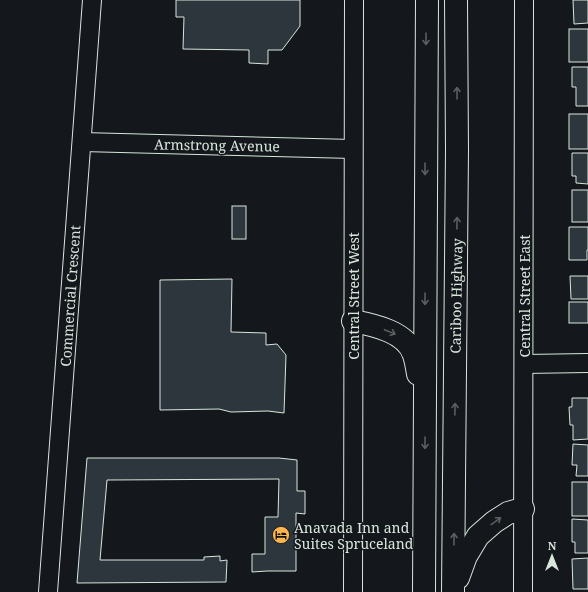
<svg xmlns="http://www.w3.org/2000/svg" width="588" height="592" font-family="'Noto Serif',serif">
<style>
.building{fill:#2c363c;stroke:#d8e6dc}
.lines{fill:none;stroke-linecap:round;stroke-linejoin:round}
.minor-casing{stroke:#d8e6dc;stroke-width:20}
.highway-casing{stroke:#d8e6dc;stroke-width:24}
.minor{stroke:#14181c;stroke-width:18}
.highway{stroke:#14181c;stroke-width:22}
.oneway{stroke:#59605f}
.labels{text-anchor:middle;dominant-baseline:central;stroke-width:3;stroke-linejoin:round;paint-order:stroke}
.street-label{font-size:14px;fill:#d8e6dc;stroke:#14181c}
.poi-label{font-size:14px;fill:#d8e6dc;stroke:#14181c;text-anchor:start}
</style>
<rect width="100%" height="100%" fill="#14181c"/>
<g class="building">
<polygon points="176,0 300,0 300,26 282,50 268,50 268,64 249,63 249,50 183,49 184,17 176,17"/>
<polygon points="573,0 588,0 588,23 574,24"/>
<rect x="569" y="29" width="19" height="33"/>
<polygon points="572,67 588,67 588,106 576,106 576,87 572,87"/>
<rect x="569" y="114" width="19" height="35"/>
<polygon points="572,153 588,153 588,184 576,183 576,176 572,176"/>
<rect x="572" y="190" width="16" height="32"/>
<rect x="232" y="206" width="14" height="33"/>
<polygon points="569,227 588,227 588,250 587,250 587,260 569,260"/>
<polygon points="570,276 588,276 588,299 571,299"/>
<polygon points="232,279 231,332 266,333 266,345 277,344 286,355 284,413 268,411 231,412 219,409 160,410 160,280"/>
<rect x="569" y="302" width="19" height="21"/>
<polygon points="572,398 588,398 588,439 573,440 573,425 570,425 569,407 572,407"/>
<polygon points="573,444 588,445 588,476 576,476 577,465 572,465"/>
<polygon points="87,458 279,458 297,460 297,491 305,491 305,514 296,513 296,571 267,571 252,572 252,554 265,554 265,517 278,517 279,479 107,480 100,560 204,560 204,557 220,556 220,561 227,560 226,582 77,583"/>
<rect x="572" y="482" width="16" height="34"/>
<polygon points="572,519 588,520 588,553 575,553 575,542 572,542"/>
<polygon points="588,558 588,589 573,589 572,559"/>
</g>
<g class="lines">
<defs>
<g id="minor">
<polyline points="82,142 353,149"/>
<polyline points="524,364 588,363"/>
<polyline points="48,592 92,0"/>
<polyline points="353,592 354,0"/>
<polyline points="523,592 524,0"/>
</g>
<g id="highway">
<path d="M353,321C374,325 407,332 414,355C416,361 417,368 418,374"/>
<polyline points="458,578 466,556 478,536 494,522 508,513 523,509"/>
<polyline points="424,592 427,0"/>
<polyline points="453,592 457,150 456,0"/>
</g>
</defs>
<use href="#minor" class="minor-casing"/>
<use href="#highway" class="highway-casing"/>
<use href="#minor" class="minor"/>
<use href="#highway" class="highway"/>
</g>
<defs><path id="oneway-shaft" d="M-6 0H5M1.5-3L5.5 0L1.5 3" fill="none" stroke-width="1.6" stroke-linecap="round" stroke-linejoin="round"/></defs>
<g class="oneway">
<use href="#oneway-shaft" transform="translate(426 39) rotate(90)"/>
<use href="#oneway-shaft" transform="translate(457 93) rotate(-90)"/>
<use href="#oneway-shaft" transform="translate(425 169) rotate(90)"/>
<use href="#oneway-shaft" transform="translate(457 223) rotate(-89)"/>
<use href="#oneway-shaft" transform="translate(425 299) rotate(90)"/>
<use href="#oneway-shaft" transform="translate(390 332) rotate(22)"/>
<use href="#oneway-shaft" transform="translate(455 409) rotate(-89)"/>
<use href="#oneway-shaft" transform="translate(425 443) rotate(90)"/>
<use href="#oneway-shaft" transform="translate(496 521) rotate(-36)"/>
<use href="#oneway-shaft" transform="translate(454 539) rotate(-89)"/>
</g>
<defs>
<symbol id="hotel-disc" viewBox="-11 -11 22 22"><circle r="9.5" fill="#ffb74d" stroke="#14181c"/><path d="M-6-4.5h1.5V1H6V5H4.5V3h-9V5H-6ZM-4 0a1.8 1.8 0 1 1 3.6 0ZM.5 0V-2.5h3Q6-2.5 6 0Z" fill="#111"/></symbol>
</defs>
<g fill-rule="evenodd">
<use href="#hotel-disc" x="271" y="525" width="20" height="20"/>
</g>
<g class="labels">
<g class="street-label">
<text transform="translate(217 145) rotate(1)">Armstrong Avenue</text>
<text transform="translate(70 296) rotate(-86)">Commercial Crescent</text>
<text transform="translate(353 296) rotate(-90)">Central Street West</text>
<text transform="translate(456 296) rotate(-89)">Cariboo Highway</text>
<text transform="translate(524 296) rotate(-90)">Central Street East</text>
</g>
<g class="poi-label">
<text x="294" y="527">Anavada Inn and<tspan x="294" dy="16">Suites Spruceland</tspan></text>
</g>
</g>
<g transform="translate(552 556)" stroke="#14181c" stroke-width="3" paint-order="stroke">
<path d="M0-3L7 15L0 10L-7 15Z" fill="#d8e6dc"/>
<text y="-6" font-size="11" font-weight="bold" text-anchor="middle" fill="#d8e6dc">N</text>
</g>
</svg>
